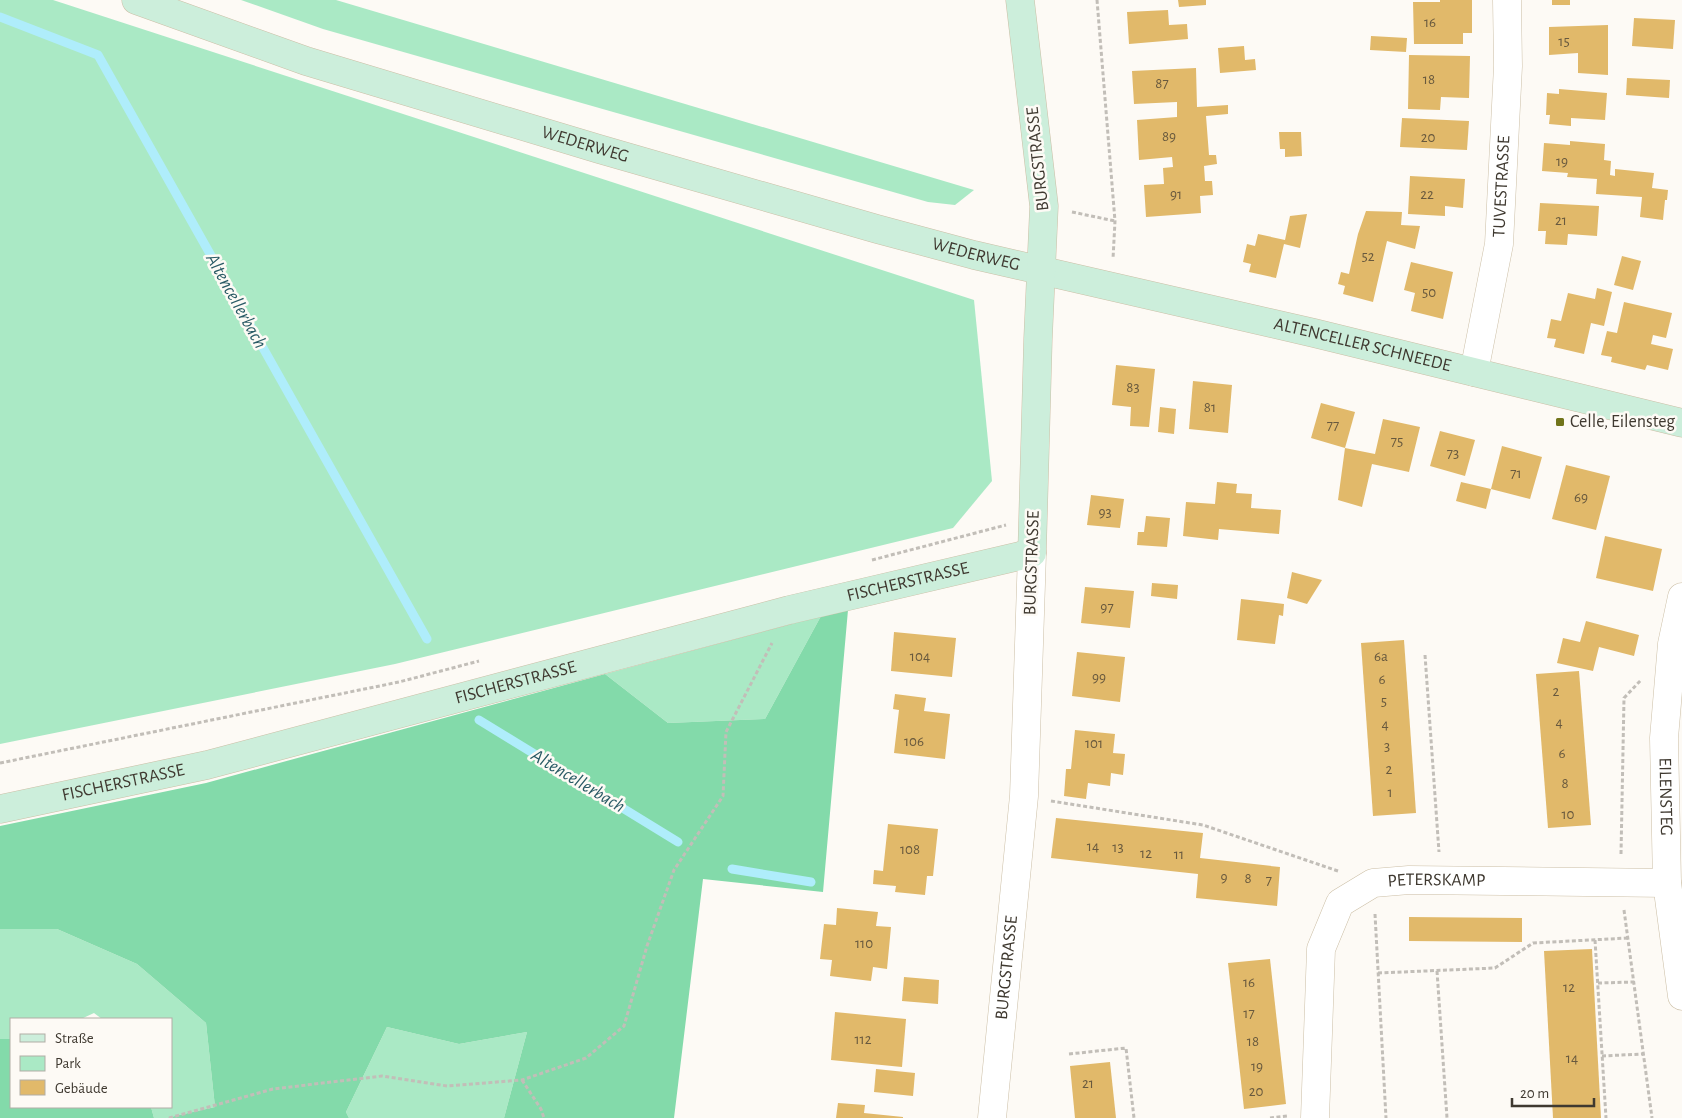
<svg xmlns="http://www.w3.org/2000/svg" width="1682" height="1118" font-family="'Alegreya Sans',sans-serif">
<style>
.green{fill:#aae9c5}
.forest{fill:#83daaa}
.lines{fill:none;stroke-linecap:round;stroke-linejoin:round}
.stream{stroke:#afedfb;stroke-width:9}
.building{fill:#e1b96a}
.street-casing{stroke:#ccbfa6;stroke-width:29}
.secondary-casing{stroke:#ccbfa6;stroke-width:29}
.path{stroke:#c2beb8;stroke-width:3;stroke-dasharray:4 2.5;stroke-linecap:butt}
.street{stroke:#fff;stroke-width:28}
.secondary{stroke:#cceedb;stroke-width:28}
.poi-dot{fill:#71741a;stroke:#fdfaf5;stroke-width:2}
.labels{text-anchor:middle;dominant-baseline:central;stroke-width:5;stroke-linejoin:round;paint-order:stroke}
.number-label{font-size:15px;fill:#68593e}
.street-label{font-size:18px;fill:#3f3930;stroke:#fdfaf5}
.poi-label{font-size:18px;fill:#3f3930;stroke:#fdfaf5;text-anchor:start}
.water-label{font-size:19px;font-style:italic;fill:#295a65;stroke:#fdfaf5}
</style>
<rect width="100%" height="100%" fill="#fdfaf5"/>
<g class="green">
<polygon points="0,0 53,0 974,300 992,481 953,528 395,664 0,744"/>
<polygon points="241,0 336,0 974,190 955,205 928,202 323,29"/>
<polygon points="821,616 765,719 668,723 605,674"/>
<polygon points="0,929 57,929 137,964 206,1023 215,1107 166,1118 154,1118 151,1107 171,1107 171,1019 102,1019 94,1013 81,1019 11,1019 11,1039 0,1039"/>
<polygon points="387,1027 459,1044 527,1032 504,1118 349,1118 346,1112"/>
</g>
<g class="forest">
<polygon points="848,610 823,892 703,879 674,1118 504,1118 527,1032 459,1044 387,1027 346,1112 349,1118 166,1118 215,1107 206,1023 137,964 57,929 0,929 0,826 206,783 605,674 668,723 765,719 821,616"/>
<polygon points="0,1039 11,1039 11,1107 151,1107 154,1118 0,1118"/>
</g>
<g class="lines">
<g class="stream">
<polyline points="0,17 98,55 427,639"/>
<polyline points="479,720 678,842"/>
<polyline points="732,869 811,882"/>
</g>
</g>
<g class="building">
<polygon points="1178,0 1206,0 1206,5 1179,7"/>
<polygon points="1440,0 1472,0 1472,33 1463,33 1463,44 1414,44 1413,2 1440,2"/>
<rect x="1552" y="0" width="18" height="5"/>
<polygon points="1168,10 1169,25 1187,24 1188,39 1129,44 1127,12"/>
<polygon points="1634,18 1675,20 1673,49 1632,46"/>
<polygon points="1608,25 1608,75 1578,73 1578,53 1549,55 1549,27"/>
<polygon points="1371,36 1407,38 1406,52 1370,50"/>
<polygon points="1244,46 1245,60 1255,59 1256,70 1220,73 1218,48"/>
<polygon points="1409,55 1470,56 1469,98 1441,97 1440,110 1408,109"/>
<polygon points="1196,68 1197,107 1228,105 1228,114 1206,116 1209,155 1216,155 1217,164 1204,166 1205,181 1212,181 1213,195 1200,196 1201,213 1146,217 1144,185 1164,184 1163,168 1173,167 1172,157 1139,160 1137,120 1177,117 1177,102 1134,104 1132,71"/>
<polygon points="1627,78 1670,80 1669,98 1626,95"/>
<polygon points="1559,89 1607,93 1605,120 1571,118 1571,126 1549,124 1550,115 1546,115 1547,93 1559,94"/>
<polygon points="1402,118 1469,121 1467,150 1400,147"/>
<polygon points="1279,132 1301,132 1302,156 1285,157 1285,149 1280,149"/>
<polygon points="1570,141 1605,144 1604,160 1611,161 1610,175 1615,176 1615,169 1654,173 1652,188 1668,190 1667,200 1665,200 1663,220 1640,217 1642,197 1596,194 1597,179 1567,177 1568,173 1542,171 1544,143 1570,145"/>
<polygon points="1410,176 1465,179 1463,208 1445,206 1445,216 1408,214"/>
<polygon points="1540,203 1599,206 1597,236 1568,234 1567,245 1545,244 1546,231 1538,231"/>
<polygon points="1366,211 1402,212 1401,225 1420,226 1415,249 1387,241 1373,302 1343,294 1345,286 1338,284 1341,272 1349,274 1358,234"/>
<polygon points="1307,214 1300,248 1284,244 1276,278 1249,272 1251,264 1243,262 1247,244 1255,246 1258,234 1285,240 1290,216"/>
<polygon points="1622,256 1641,261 1633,290 1614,285"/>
<polygon points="1411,262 1453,272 1443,319 1411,311 1415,293 1404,290"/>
<polygon points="1597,288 1612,292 1604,326 1591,323 1584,354 1554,347 1556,339 1547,338 1551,319 1561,321 1568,293 1595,299"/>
<polygon points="1624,302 1672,313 1666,338 1653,335 1651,344 1673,349 1668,370 1647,365 1645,370 1611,362 1612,357 1601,355 1607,331 1617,333"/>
<polygon points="1116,365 1155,369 1149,427 1130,426 1131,407 1112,405"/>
<polygon points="1193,381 1232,385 1228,433 1189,429"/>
<polygon points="1321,403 1355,412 1345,448 1311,438"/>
<polygon points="1160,407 1176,409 1174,434 1158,432"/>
<polygon points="1383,419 1420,427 1409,472 1372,464 1362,507 1338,500 1345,448 1375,454"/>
<polygon points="1440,431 1475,440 1465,476 1430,466"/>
<polygon points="1502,446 1542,457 1530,499 1491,489"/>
<polygon points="1566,465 1610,476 1596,530 1552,519"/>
<polygon points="1217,482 1237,484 1236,493 1252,494 1251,508 1281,510 1279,534 1219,529 1218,540 1183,536 1186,502 1215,504"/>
<polygon points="1461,482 1491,489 1486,509 1456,501"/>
<polygon points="1091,495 1124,499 1120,528 1087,525"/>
<polygon points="1146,516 1170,518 1167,547 1137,545 1138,532 1144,532"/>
<polygon points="1605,536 1662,549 1653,591 1596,578"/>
<polygon points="1292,572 1322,580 1307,604 1287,598"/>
<polygon points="1152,583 1178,585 1177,599 1151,596"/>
<polygon points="1085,587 1134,591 1130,628 1081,623"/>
<polygon points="1241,599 1284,604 1283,616 1279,615 1275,644 1237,640"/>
<polygon points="1586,621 1639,635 1634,656 1599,647 1593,671 1557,663 1563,638 1580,642"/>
<polygon points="894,632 956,638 952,677 891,671"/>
<polygon points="1404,640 1416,813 1373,816 1361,643"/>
<polygon points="1077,652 1125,657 1120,702 1072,696"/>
<polygon points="1579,671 1591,825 1548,828 1536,674"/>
<polygon points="895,694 926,698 924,711 950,714 945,759 894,753 899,710 893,709"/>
<polygon points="1075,730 1115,734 1113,753 1125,754 1123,775 1111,773 1110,786 1088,783 1086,799 1064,796 1066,769 1071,769"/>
<polygon points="1056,818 1203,833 1200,858 1280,867 1277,906 1196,898 1198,874 1051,858"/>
<polygon points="888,824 938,829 933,876 927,876 925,895 895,892 896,886 873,884 874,870 883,871"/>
<polygon points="837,908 878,912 876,926 891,927 887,969 873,967 871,981 830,976 832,960 820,959 824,924 836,925"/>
<polygon points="1409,917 1522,918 1522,942 1409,941"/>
<polygon points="1592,949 1601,1118 1553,1118 1544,951"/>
<polygon points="1270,959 1286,1104 1244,1109 1228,963"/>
<polygon points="904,977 939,980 938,1004 902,1001"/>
<polygon points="835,1012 906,1019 902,1067 831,1060"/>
<polygon points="1110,1062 1116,1118 1075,1118 1070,1066"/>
<polygon points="876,1069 915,1073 913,1096 874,1092"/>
<polygon points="838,1103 865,1105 864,1113 903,1117 903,1118 836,1118"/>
</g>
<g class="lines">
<defs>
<g id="street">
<path id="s1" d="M1474,372L1499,244L1508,66L1507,0"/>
<path id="s2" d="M1682,597L1672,644L1664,738L1667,883L1682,996"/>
<path id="s3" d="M992,1118L1024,796L1032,553"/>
<path id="s4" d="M1315,1118L1321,949L1340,903L1373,883L1409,880L1667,883"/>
</g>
<g id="secondary">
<path id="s5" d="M136,0L306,61L599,149L877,229L974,255L1314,333L1682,423"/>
<path id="s6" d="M0,809L207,765L789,610L1032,553L1038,339L1044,206L1020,0"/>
</g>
</defs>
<use href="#street" class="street-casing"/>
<use href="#secondary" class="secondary-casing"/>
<g class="path">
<polyline points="1097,0 1115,221 1113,259"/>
<polyline points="1072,212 1115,221"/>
<polyline points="872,560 1006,525"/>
<polyline points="1425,655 1439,852"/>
<polyline points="0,763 399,682 479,661"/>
<polyline points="1051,801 1203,825 1338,871"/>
<polyline points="1621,854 1624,698 1641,680"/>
<polyline points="1624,910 1652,1118"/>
<polyline points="1375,914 1386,1118"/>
<polyline points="1595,940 1606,1118"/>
<polyline points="1437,971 1447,1118"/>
<polyline points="1378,973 1495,968 1533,943 1628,938"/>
<polyline points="1598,983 1634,982"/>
<polyline points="1069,1054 1126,1048 1134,1118"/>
<polyline points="1602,1056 1643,1054"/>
<polyline points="522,1080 541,1109 544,1118"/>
<polyline points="169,1118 273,1089 382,1076 447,1086 522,1080 586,1058 624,1026 647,946 674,870 723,796 726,732 772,643"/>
<polyline points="1270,1118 1287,1116"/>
</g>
<use href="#street" class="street"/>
<use href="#secondary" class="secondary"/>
</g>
<rect class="poi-dot" x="1555" y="417" width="10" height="10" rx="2.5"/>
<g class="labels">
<g class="number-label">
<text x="1430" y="22">16</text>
<text x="1564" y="41">15</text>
<text x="1429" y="79">18</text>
<text x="1162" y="83">87</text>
<text x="1169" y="136">89</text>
<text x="1428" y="137">20</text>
<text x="1562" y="161">19</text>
<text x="1176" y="194">91</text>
<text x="1427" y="194">22</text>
<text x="1561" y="220">21</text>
<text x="1368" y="256">52</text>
<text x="1429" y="292">50</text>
<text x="1133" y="387">83</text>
<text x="1210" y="407">81</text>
<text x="1333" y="425">77</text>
<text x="1397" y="441">75</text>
<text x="1453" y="453">73</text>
<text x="1516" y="473">71</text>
<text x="1581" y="497">69</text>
<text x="1105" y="512">93</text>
<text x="1107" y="607">97</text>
<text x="920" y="656">104</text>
<text x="1381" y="656">6a</text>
<text x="1099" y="677">99</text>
<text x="1382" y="679">6</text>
<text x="1556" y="691">2</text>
<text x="1384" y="701">5</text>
<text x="1559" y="722">4</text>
<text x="1385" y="724">4</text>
<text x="914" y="741">106</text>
<text x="1094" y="743">101</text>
<text x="1387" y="746">3</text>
<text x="1562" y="753">6</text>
<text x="1389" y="769">2</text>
<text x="1565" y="783">8</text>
<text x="1390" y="792">1</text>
<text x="1568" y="814">10</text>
<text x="1093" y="846">14</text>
<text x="1118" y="847">13</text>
<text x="910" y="849">108</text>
<text x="1146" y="853">12</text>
<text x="1179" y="854">11</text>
<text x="1224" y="877">9</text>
<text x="1248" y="878">8</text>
<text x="1269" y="880">7</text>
<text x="864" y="943">110</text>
<text x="1249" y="982">16</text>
<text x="1569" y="987">12</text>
<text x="1249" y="1013">17</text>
<text x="863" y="1039">112</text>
<text x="1253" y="1041">18</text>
<text x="1572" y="1058">14</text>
<text x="1257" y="1066">19</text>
<text x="1088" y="1083">21</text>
<text x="1256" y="1091">20</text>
</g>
<g class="street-label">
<text stroke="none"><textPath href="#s5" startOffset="472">WEDERWEG</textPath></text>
<text transform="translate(1038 159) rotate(-96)">BURGSTRASSE</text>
<text stroke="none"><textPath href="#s1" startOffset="188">TUVESTRASSE</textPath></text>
<text stroke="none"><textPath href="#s5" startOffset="878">WEDERWEG</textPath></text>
<text stroke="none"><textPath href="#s5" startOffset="1275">ALTENCELLER SCHNEEDE</textPath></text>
<text transform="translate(1032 563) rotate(-88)">BURGSTRASSE</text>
<text stroke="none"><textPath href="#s6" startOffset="936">FISCHERSTRASSE</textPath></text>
<text stroke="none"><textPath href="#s6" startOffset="531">FISCHERSTRASSE</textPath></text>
<text stroke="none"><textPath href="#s6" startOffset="126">FISCHERSTRASSE</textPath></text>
<text stroke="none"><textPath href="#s2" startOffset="201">EILENSTEG</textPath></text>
<text stroke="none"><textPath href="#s4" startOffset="321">PETERSKAMP</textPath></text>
<text stroke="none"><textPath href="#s3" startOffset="151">BURGSTRASSE</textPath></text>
</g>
<g class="poi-label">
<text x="1570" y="422">Celle, Eilensteg</text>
</g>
<g class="water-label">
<text transform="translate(236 301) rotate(61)">Altencellerbach</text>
<text transform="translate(578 781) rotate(31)">Altencellerbach</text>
</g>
</g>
<rect x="10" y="1018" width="162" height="90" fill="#fdfaf5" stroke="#b1ada6"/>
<rect x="20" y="1034" width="25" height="8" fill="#cceedb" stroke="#b1ada6"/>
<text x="55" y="1043" font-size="15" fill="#3f3930">Straße</text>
<rect x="20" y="1056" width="25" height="15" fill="#aae9c5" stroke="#b1ada6"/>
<text x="55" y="1068" font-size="15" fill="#3f3930">Park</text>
<rect x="20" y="1080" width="25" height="15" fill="#e1b96a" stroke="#b1ada6"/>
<text x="55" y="1093" font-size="15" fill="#3f3930">Gebäude</text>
<path d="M1512 1098v8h82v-8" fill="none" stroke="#3f3930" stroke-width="2.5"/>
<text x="1520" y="1098" font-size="15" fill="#3f3930" stroke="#fdfaf5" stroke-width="4" paint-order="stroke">20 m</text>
</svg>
